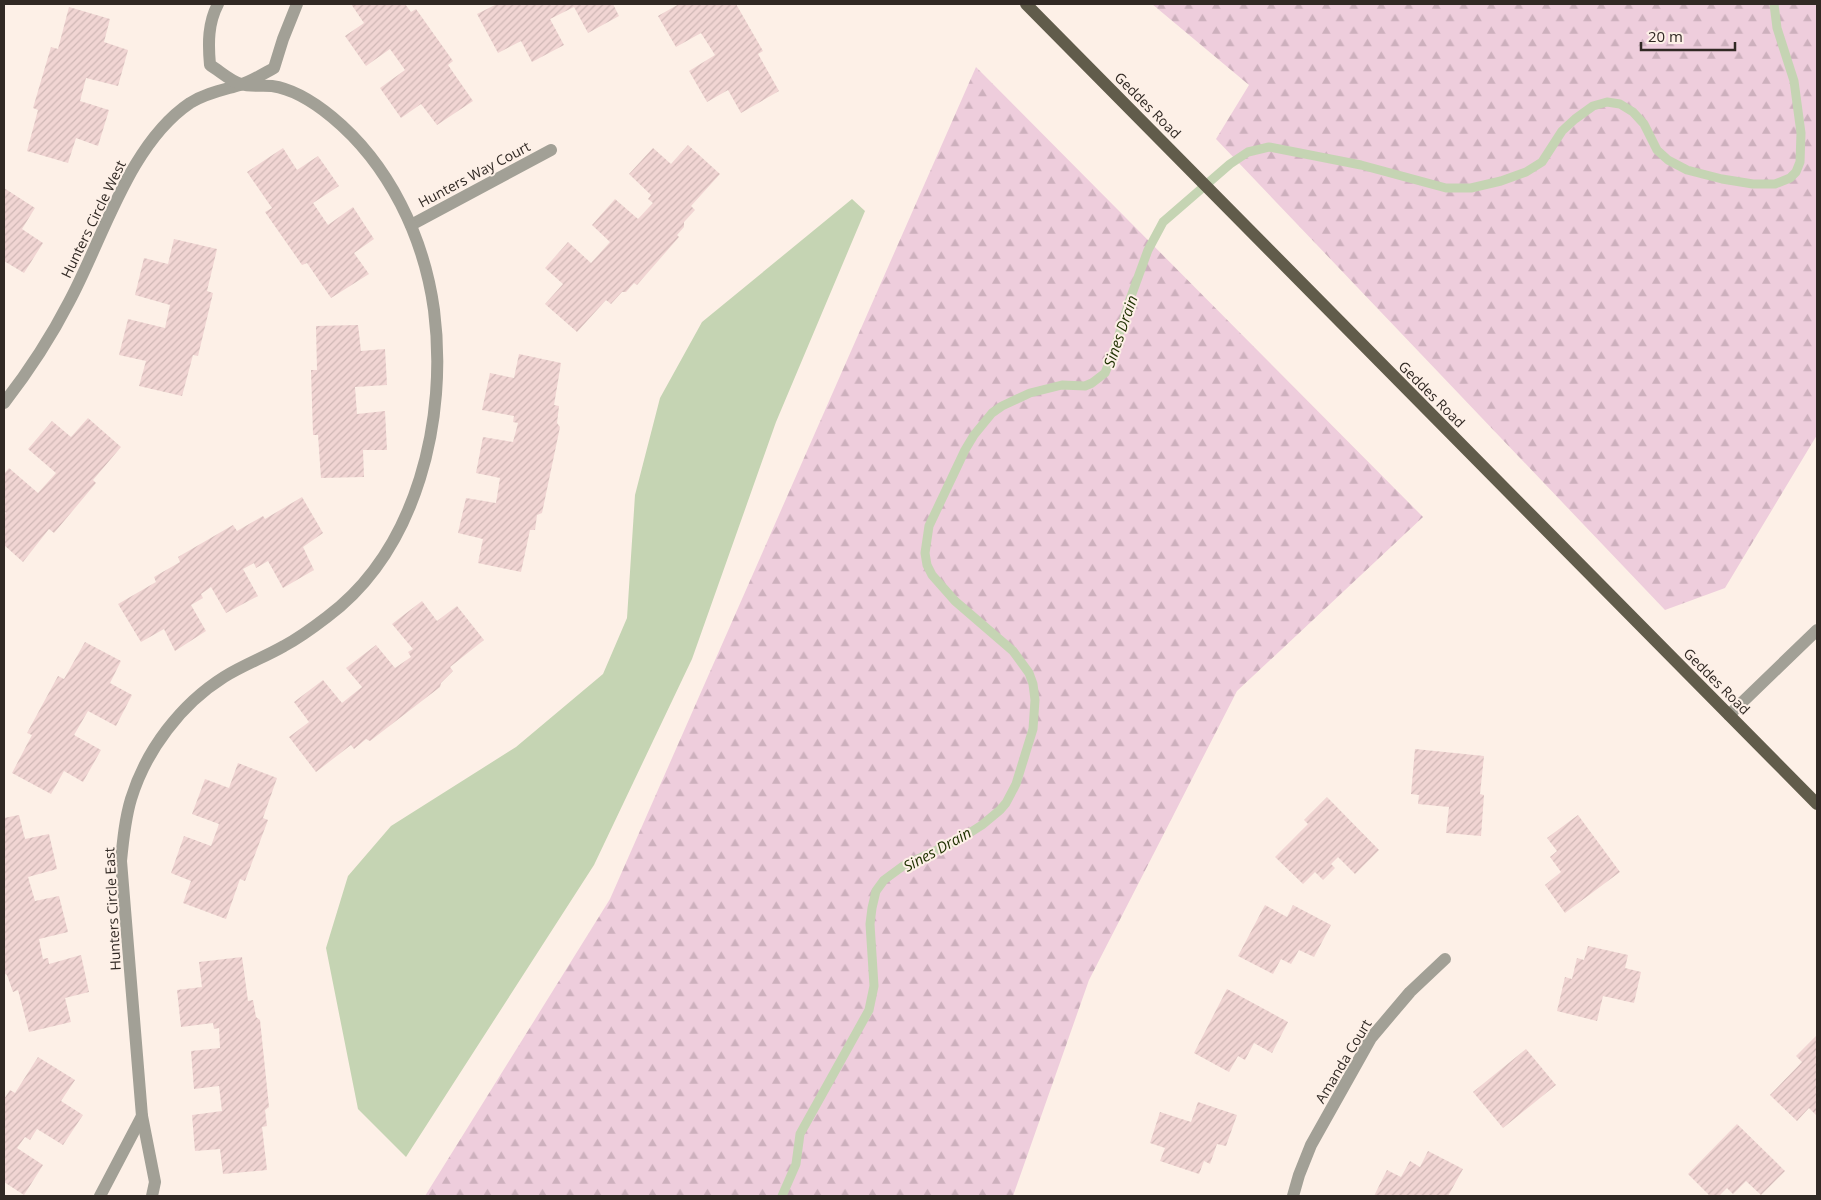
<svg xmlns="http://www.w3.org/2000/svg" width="1821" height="1200" font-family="'Open Sans',sans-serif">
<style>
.forest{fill:url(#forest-firs)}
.water{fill:#c5d4b3}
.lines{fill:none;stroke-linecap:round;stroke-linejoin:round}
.stream{stroke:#c5d4b3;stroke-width:9}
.building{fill:url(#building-hatch)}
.minor{stroke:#a2a096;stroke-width:12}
.major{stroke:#615c4b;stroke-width:12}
.labels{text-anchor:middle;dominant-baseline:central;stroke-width:4;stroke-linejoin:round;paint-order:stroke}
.street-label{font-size:14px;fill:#312924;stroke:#fdf0e7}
.water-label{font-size:15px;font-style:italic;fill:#1f3100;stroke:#fdf0e7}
</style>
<defs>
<pattern id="forest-firs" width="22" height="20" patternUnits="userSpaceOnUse" patternTransform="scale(1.25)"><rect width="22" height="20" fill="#eecddc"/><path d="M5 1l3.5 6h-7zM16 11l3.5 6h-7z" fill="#cdb0bd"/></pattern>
<pattern id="building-hatch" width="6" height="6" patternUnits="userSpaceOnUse" patternTransform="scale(1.25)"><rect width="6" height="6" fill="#f1d5d3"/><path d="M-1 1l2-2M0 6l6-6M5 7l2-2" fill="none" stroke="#cfb7b5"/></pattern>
</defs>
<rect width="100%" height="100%" fill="#fdf0e7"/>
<g class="forest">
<polygon points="1152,4 1817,4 1817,435 1725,588 1665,610 1216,139 1249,85"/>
<polygon points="976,67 1423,517 1237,691 1089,980 1013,1196 425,1196 610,899"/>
</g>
<polygon class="water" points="852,199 865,211 776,422 692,659 594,865 406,1157 358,1109 326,948 348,876 391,826 516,747 603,674 627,618 635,495 660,398 702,322"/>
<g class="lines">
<polyline class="stream" points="782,1196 796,1164 800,1134 869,1010 874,986 870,924 872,908 876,891 884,880 903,866 960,839 982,825 1000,810 1006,803 1016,784 1033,729 1035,700 1033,684 1029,673 1013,651 955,601 932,575 927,565 925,553 929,526 965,450 974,435 992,413 1002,406 1030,393 1062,385 1085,386 1092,383 1105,373 1115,348 1129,302 1148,250 1163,222 1230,164 1248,152 1269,147 1361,165 1446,188 1471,188 1501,181 1526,172 1542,162 1562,131 1575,119 1593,106 1607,102 1620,104 1633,112 1644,124 1657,150 1668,160 1687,170 1722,179 1753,184 1775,184 1790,178 1796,172 1800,162 1801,133 1794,81 1777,28 1774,4"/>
</g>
<g class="building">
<polygon points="351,4 405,4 411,12 416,9 453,61 448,65 473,101 437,125 421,104 401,118 380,88 405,70 390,49 366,66 345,36 364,23"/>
<polygon points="497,4 613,4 619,16 588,33 574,7 550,19 564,45 532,62 521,41 498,53 477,14"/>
<polygon points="679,4 736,4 763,51 758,54 779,91 741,113 728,90 707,102 689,71 715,55 701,33 676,47 658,16"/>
<polygon points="69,7 110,19 104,42 128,50 118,86 86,78 80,101 109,110 98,146 76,138 68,163 27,151 38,110 33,108 51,47 58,49"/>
<polygon points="688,145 720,174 691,206 695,210 684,222 684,227 677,235 679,237 637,285 634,283 626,292 622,292 611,304 606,300 577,332 545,304 563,284 545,268 568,242 591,263 610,242 592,225 615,199 638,219 653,203 648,199 651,195 629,174 653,148 671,164"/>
<polygon points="283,148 297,170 318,156 339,186 313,203 328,225 353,207 374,239 354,253 369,274 331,298 307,263 302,265 265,212 272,208 247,172"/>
<polygon points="4,188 35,208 22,229 43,243 24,273 4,261"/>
<polygon points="174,239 217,249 207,291 213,293 198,356 193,355 182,396 139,386 146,361 119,355 128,319 165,328 170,305 135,295 144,258 168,264"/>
<polygon points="358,325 361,351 385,349 387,385 355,387 357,414 385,411 387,450 363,450 364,477 321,478 318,435 313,435 311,370 317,370 316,326"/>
<polygon points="519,354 561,363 554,405 559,406 557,423 560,427 542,513 537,515 535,530 530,530 521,572 478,563 483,539 458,533 466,498 496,503 500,478 476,473 483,437 513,442 518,423 513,422 514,416 482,410 490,373 514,378"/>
<polygon points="88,418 121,447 93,480 96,483 54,533 49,529 23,562 4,545 4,515 6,513 4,511 4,474 9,468 38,493 56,473 28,449 52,421 71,437"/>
<polygon points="302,497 323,533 303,547 314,570 283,588 268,561 256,568 254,563 243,569 258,596 226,613 211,587 201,594 203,598 191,605 206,631 175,651 164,629 141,642 118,604 156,582 154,577 180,562 178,557 233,525 237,531 263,516 265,519"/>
<polygon points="422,601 437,621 457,606 484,640 450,667 453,671 441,683 440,687 370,741 366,739 354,749 351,745 316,772 289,737 309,722 294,702 323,680 342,703 362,687 346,668 376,645 395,668 411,657 408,652 413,649 392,624"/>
<polygon points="85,642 121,661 110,683 132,695 116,726 88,711 74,735 101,750 83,782 64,771 51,794 12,773 32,735 27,733 58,676 64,679"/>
<polygon points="1415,749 1484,756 1480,794 1484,795 1481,836 1446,833 1449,807 1418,804 1419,795 1411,794"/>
<polygon points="238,763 277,778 263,818 268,820 245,881 240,879 226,919 183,903 191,881 171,873 184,836 211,846 219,824 192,814 205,779 229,788"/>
<polygon points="1327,797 1379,850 1355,874 1338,857 1331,864 1335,868 1323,880 1315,872 1303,884 1275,857 1308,824 1304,820"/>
<polygon points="19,815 25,839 49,834 57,869 28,877 35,901 59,896 68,932 39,939 43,959 48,958 49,964 81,955 89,992 65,998 71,1022 29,1032 18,990 13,992 7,975 4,973 4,818"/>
<polygon points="1578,815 1620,872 1565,913 1545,885 1561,872 1550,857 1557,851 1547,838"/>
<polygon points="1265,905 1287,917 1293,905 1331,925 1314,957 1299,950 1291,964 1281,959 1273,974 1238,956"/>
<polygon points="1588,946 1628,955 1625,968 1641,972 1634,1003 1603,996 1597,1021 1557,1011 1565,977 1572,979 1577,958 1584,960"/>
<polygon points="242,957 248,1001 253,1000 256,1017 260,1020 269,1107 265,1110 267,1126 262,1127 267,1170 223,1174 220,1149 195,1151 192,1115 222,1111 219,1086 194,1089 191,1051 220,1048 219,1028 214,1029 213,1023 181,1027 177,990 202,987 199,962"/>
<polygon points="1227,989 1288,1022 1272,1053 1254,1043 1245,1060 1238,1056 1229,1072 1194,1053"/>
<polygon points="1817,1035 1817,1114 1816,1115 1809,1108 1797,1121 1770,1095 1802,1062 1796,1056"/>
<polygon points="1526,1049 1556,1085 1503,1128 1473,1092"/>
<polygon points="38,1057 75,1080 61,1101 83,1115 63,1145 37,1129 30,1140 25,1137 17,1148 43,1165 24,1195 4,1182 4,1099 10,1090 15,1093"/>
<polygon points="1198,1102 1237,1115 1226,1146 1217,1144 1210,1164 1204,1161 1199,1174 1160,1161 1165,1148 1150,1143 1160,1112 1191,1122"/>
<polygon points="1737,1124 1785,1171 1761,1195 1746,1181 1733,1194 1727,1188 1719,1196 1710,1196 1688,1174"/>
<polygon points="1428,1151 1463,1169 1448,1196 1374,1196 1387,1170 1401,1177 1410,1161 1420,1167"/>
</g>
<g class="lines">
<g class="minor">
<polyline points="411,225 551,150"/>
<path d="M4,403C28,372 51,337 69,302C103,239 129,144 190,103C206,93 223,90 240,85C252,81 263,74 274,68L283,39L297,4"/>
<polyline points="1729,715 1817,630"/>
<polyline points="100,1196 142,1116"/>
<path d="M152,1196L155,1182L142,1116L121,861C123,840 125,819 131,799C146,750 181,704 224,677C243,665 265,657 284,646C299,638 314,627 327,617C418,549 448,418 434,310C424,237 389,164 332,117C315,103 294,89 272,86C262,85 250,87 241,84C230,81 220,71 210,65C208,43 208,23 218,4"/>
<polyline points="1293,1196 1299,1175 1311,1145 1371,1038 1410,992 1445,959"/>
</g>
<polyline class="major" points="1026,4 1817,804"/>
</g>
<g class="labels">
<g class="street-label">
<text transform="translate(1148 105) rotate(45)">Geddes Road</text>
<text transform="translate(474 174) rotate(-28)">Hunters Way Court</text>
<text transform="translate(93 219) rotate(-64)">Hunters Circle West</text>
<text transform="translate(1432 394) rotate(45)">Geddes Road</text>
<text transform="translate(1717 681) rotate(45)">Geddes Road</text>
<text transform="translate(112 909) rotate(-93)">Hunters Circle East</text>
<text transform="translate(1343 1061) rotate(-59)">Amanda Court</text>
</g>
<g class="water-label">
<text transform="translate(1120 331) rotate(-71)">Sines Drain</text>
<text transform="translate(937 849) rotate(-29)">Sines Drain</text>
</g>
</g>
<rect width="1821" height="1200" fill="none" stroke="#312924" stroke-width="10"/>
<path d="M1641 42v8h94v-8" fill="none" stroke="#312924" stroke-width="2.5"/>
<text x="1648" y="42" font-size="15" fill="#312924" stroke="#fdf0e7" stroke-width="4" paint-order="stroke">20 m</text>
</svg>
